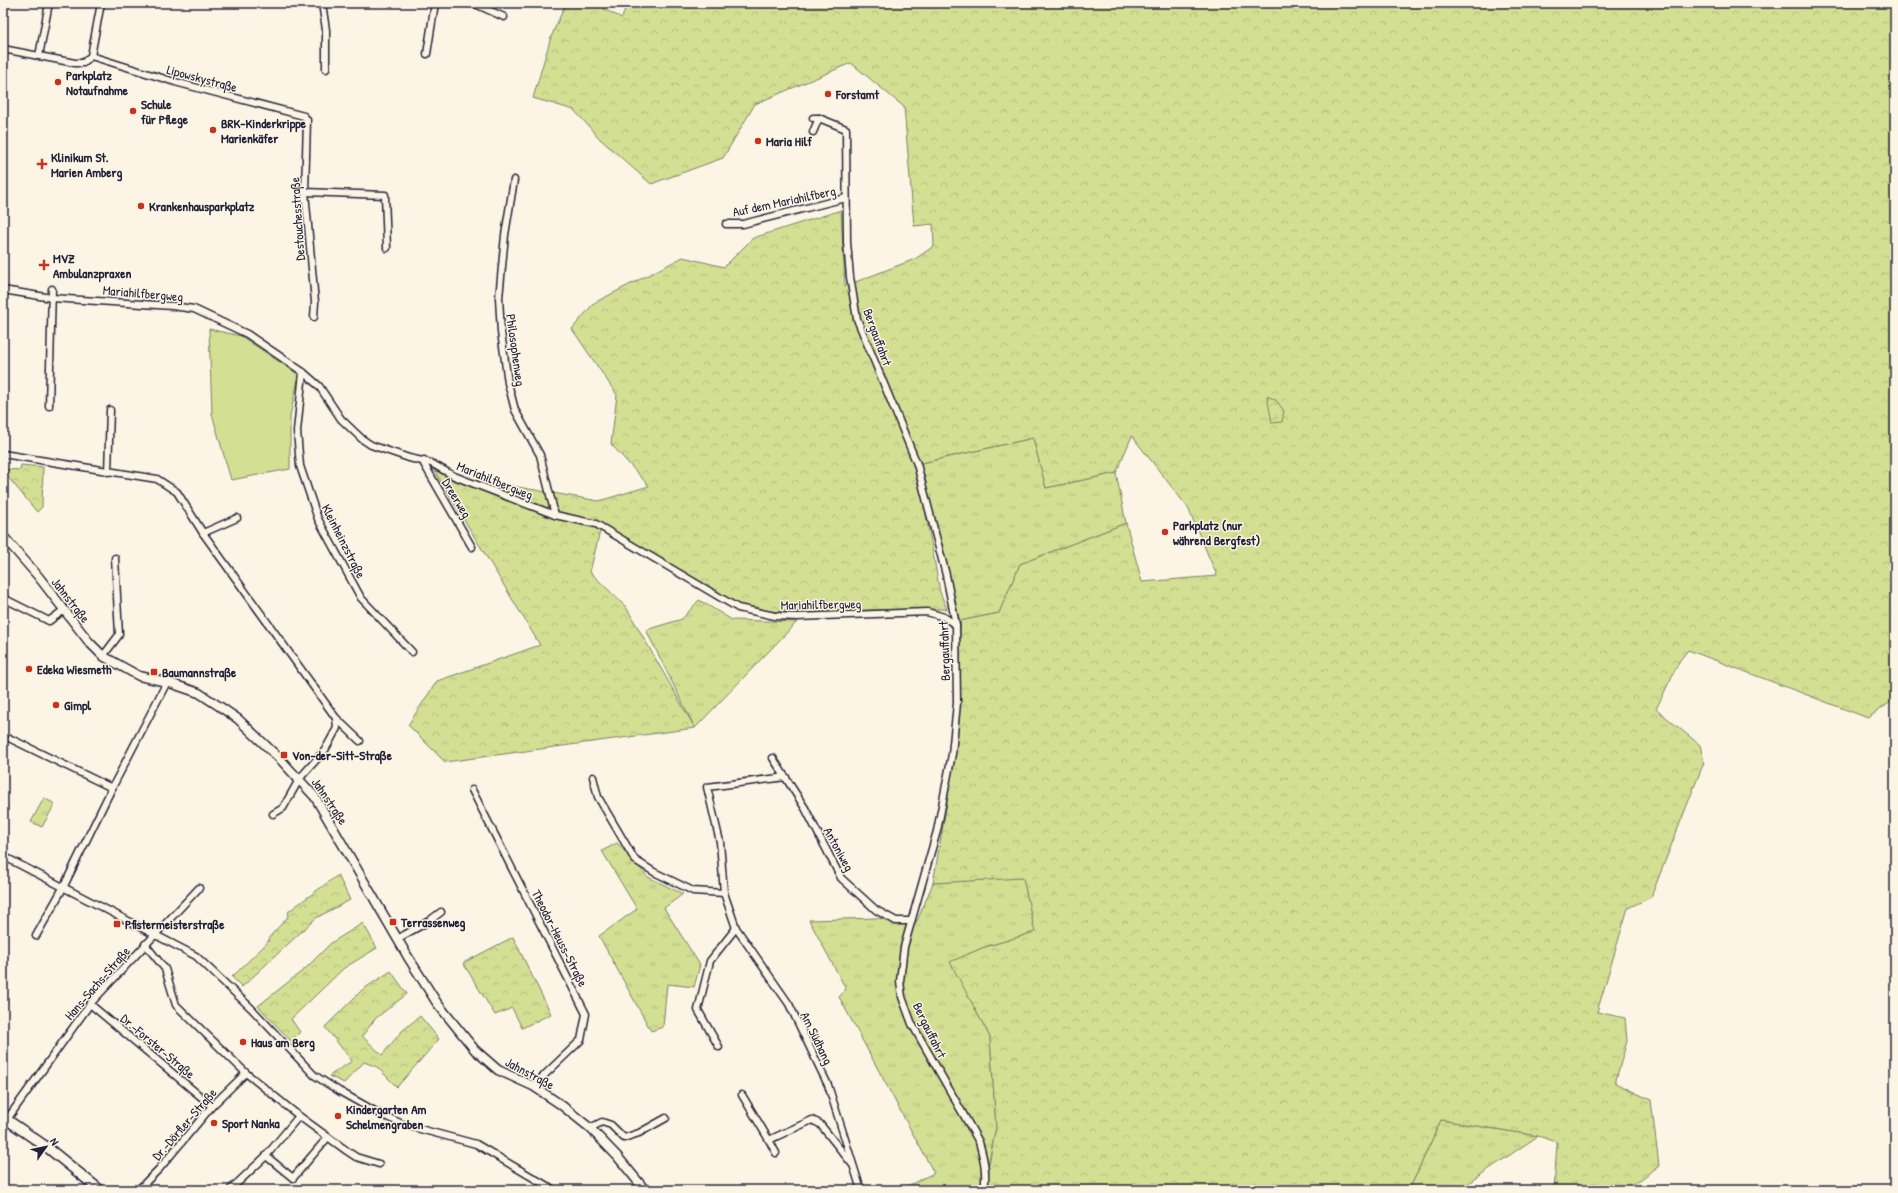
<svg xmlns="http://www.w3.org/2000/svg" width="1898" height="1193" font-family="'Patrick Hand',sans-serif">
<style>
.grass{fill:url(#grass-tufts);stroke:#7a8066}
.forest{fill:url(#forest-crowns);stroke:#7a8066}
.wetland{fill:url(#wetland-marsh);stroke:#7a8066}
.garden{fill:#d3df92;stroke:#7a8066}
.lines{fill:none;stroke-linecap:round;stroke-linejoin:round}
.minor-casing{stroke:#22223b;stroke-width:9}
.tertiary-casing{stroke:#22223b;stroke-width:11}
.secondary-casing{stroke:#22223b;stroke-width:12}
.minor{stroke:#fcf5e5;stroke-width:6}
.tertiary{stroke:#fcf5e5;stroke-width:8}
.secondary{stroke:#fcf5e5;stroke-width:9}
.poi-dot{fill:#c8321e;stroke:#fcf5e5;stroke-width:1.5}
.labels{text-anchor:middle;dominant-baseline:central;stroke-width:3;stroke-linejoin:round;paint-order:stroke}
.poi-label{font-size:13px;font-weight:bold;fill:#22223b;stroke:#fcf5e5;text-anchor:start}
.street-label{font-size:13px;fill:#22223b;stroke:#fcf5e5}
</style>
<defs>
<pattern id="grass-tufts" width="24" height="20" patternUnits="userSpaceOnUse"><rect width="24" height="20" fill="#d3df92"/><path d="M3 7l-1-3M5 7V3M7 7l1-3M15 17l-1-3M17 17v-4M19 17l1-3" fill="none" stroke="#b5bf7f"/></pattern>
<pattern id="forest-crowns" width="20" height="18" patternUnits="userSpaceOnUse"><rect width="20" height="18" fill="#d3df92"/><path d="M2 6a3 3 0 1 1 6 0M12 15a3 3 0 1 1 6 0" fill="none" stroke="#b5bf7f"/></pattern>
<pattern id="wetland-marsh" width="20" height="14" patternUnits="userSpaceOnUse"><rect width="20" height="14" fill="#d3df92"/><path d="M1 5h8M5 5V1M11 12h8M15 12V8" fill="none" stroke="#b5bf7f"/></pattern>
</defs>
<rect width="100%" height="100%" fill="#fcf5e5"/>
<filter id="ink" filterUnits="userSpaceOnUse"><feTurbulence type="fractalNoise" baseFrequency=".025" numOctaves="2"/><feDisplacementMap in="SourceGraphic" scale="8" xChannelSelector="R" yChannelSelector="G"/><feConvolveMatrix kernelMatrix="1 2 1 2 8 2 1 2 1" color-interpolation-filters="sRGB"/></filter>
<g filter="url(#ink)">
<g class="grass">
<polygon points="1033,438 1046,488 1116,473 1126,523 1020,564 999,613 960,621 946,575 917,464"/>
<polygon points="699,600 732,620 797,622 695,728 646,630 682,619"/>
<polygon points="617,843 648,877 683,894 664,908 700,965 694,987 667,984 663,1027 651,1031 599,936 637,909 602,851"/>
<polygon points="1023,877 1035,932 982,948 951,962 990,1037 996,1127 983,1190 899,1190 934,1173 839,997 846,989 809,920 877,918 896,921 917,921 933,883"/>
<polygon points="1441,1120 1538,1136 1458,1190 1409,1190"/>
</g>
<g class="forest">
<polygon points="566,3 605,3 604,9 622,18 627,3 1895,3 1895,699 1868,718 1688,650 1680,660 1656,709 1700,745 1704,762 1651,897 1628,908 1597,1012 1625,1018 1627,1041 1615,1083 1651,1100 1659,1166 1626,1190 1554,1190 1557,1142 1538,1136 1441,1120 1409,1190 984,1190 996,1127 990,1037 950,962 982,948 1035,932 1023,878 933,883 948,797 960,709 960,621 999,613 1020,564 1126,523 1142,582 1217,576 1188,508 1132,436 1116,473 1046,488 1033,438 917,464 940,592 947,609 740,612 600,531 590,572 626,607 695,728 445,762 408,725 437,681 540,645 434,470 454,476 599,501 649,486 611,444 617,395 572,329 594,303 683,257 724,267 753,238 841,210 845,286 915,259 934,246 933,224 914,226 904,107 851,63 755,104 723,158 651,184 600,139 574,110 533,98 551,37"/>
<polygon points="21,465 43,467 42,507 37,512 3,471 3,469 20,470"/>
<polygon points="44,798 55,804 42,827 31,822"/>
<polygon points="338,875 350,900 316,918 242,987 232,977 267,943 272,934 287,918 289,911"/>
<polygon points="363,923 377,948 344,968 291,1019 300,1032 291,1041 258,1006 306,968 331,943"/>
<polygon points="513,937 551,1014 522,1028 512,1008 495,1015 463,963"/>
<polygon points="391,971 407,994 376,1018 362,1036 382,1055 402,1031 420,1016 439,1039 397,1087 377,1067 364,1062 344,1083 329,1076 352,1061 325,1027 362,990"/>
</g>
<polygon class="wetland" points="1267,396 1276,400 1284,411 1282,422 1272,423"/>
<polygon class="garden" points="209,329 241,336 299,375 290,416 290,469 231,480 212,414"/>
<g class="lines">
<defs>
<g id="minor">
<polyline points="322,3 326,30 326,69"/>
<polyline points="473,3 504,17"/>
<polyline points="3,49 75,63 83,63 91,56"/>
<polyline points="427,54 435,3"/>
<polyline points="39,56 49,3"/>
<polyline points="91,56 175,82 304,116 307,120 305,192 315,302 314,317"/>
<polyline points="91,56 101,3"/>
<path d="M813,118H819L846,129L847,242L850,277L857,319L917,464L946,575L956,625L957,703L952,754L937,831L904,947L900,981L902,997L912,1024L979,1142C984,1159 987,1173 984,1190"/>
<polyline points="813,132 819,118"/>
<polyline points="514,180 505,235 499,298 501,332 508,383 515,410 540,455 555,515"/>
<polyline points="305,192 385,195 387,248"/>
<polyline points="726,224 743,224 846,198"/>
<polyline points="3,290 52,298 172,306 194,309 247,334 303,372 319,386 341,419 362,439 371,445 409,458 431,463 454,476 555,515 596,524 738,608 775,616 797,617 927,612 944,617 956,625"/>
<polyline points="303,372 297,431 300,466 318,519 361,598 412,652"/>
<polyline points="49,406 52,289"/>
<polyline points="3,454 157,479 177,492 203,533 336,718 360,741"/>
<polyline points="424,460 424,464 472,547"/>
<polyline points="108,472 110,410"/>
<polyline points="203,533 237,518"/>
<polyline points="3,598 49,621 64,610"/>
<polyline points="103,656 119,635 115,558"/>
<polyline points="11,739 112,788"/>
<polyline points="773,758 805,808 841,878 876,910 896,921 911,921"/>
<polyline points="593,777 598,797 635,860 654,872 693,891 724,893"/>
<polyline points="786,777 707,787 720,842 724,893 736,928 789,1004 828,1085 861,1190"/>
<polyline points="472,790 586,1014 581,1040 533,1086"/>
<polyline points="273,814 283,808 300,778 325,750 337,728 336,718"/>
<polyline points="3,856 196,956 251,1008 314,1075 339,1091 380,1114 405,1125 476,1144 554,1190"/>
<polyline points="36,936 63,888 112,788 167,682"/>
<polyline points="397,939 429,921 441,912"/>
<polyline points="145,944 165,969 176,1005 246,1073 299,1116 347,1151 356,1157 379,1164"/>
<polyline points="90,1004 212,1106"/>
<polyline points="719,1047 698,1010 710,961 736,928"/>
<polyline points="742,1095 769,1140 812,1120 820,1124 852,1164"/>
<polyline points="3,1125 90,1004 199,888"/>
<polyline points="590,1128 602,1122 611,1125 624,1138 639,1133 666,1118"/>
<polyline points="769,1140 776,1153"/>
<polyline points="266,1156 293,1178 328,1137"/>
<polyline points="138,1190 159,1169 212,1106 246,1073"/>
<polyline points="230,1190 266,1156 299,1116"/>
</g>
<polyline id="tertiary" points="3,536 38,576 89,642 103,656 139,676 167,682 199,693 219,706 238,719 281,760 315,797 408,957 437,1003 475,1050 498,1070 533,1086 560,1104 590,1128 617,1156 645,1190"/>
<polyline id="secondary" points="3,1117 48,1148 100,1190"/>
</defs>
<use href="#minor" class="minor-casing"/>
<use href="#tertiary" class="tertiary-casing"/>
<use href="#secondary" class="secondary-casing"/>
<use href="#minor" class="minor"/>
<use href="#tertiary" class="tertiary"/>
<use href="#secondary" class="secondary"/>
</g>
</g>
<g class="poi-dot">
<circle cx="58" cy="82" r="4"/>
<circle cx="828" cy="94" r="4"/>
<circle cx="133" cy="111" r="4"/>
<circle cx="213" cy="130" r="4"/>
<circle cx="758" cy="141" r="4"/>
<path d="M40 158h4v4h4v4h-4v4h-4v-4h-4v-4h4z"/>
<circle cx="141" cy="206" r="4"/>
<path d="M42 259h4v4h4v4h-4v4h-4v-4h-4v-4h4z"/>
<circle cx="1165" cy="532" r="4"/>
<circle cx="29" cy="669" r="4"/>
<rect x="150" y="668" width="8" height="8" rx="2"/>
<circle cx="56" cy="705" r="4"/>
<rect x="280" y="751" width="8" height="8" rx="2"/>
<rect x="389" y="918" width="8" height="8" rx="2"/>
<rect x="113" y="920" width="8" height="8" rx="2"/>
<circle cx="243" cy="1042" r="4"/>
<circle cx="338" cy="1116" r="4"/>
<circle cx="214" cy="1123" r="4"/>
</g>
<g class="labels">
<g class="poi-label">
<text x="66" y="75">Parkplatz<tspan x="66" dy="15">Notaufnahme</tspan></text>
<text x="836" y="94">Forstamt</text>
<text x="141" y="104">Schule<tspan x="141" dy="15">für Pflege</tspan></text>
<text x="221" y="123">BRK-Kinderkrippe<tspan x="221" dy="15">Marienkäfer</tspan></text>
<text x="766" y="141">Maria Hilf</text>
<text x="51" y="157">Klinikum St.<tspan x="51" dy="15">Marien Amberg</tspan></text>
<text x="149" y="206">Krankenhausparkplatz</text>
<text x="53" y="258">MVZ<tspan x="53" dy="15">Ambulanzpraxen</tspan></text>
<text x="1173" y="525">Parkplatz (nur<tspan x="1173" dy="15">während Bergfest)</tspan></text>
<text x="37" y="669">Edeka Wiesmeth</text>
<text x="162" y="672">Baumannstraße</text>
<text x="64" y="705">Gimpl</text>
<text x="292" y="755">Von-der-Sitt-Straße</text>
<text x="401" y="922">Terrassenweg</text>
<text x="125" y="924">Pfistermeisterstraße</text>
<text x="251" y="1042">Haus am Berg</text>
<text x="346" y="1109">Kindergarten Am<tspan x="346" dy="15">Schelmengraben</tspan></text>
<text x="222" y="1123">Sport Nanka</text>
</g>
<g class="street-label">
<text transform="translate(202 78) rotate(15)">Lipowskystraße</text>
<text transform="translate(784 201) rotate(-12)">Auf dem Mariahilfberg</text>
<text transform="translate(297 219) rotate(-94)">Destouchesstraße</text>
<text transform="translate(143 293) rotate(5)">Mariahilfbergweg</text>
<text transform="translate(878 337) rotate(70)">Bergauffahrt</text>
<text transform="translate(516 350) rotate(82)">Philosophenweg</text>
<text transform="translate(495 480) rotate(22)">Mariahilfbergweg</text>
<text transform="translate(457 498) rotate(59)">Dreerweg</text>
<text transform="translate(344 541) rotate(63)">Kleinheinzstraße</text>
<text transform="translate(71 600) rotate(52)">Jahnstraße</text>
<text transform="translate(821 604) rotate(-1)">Mariahilfbergweg</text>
<text transform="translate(944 651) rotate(-92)">Bergauffahrt</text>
<text transform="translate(330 801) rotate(56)">Jahnstraße</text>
<text transform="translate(839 849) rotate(61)">Antoniweg</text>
<text transform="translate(560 938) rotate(63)">Theodor-Heuss-Straße</text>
<text transform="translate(97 983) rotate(-49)">Hans-Sachs-Straße</text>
<text transform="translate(930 1030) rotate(64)">Bergauffahrt</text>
<text transform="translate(817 1038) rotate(64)">Am Südhang</text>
<text transform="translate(158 1046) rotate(40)">Dr.-Forster-Straße</text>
<text transform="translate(530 1073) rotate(28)">Jahnstraße</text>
<text transform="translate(184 1124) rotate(-49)">Dr.-Dörfler-Straße</text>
</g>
</g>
<rect width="1898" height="1193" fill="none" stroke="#fcf5e5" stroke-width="16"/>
<rect x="8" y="8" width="1882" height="1177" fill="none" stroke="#22223b" stroke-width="1.5" filter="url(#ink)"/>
<g transform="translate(46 1147) rotate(57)" stroke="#fcf5e5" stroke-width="3" paint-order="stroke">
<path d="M0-3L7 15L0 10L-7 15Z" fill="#22223b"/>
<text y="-6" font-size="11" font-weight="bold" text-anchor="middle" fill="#22223b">N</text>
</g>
</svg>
